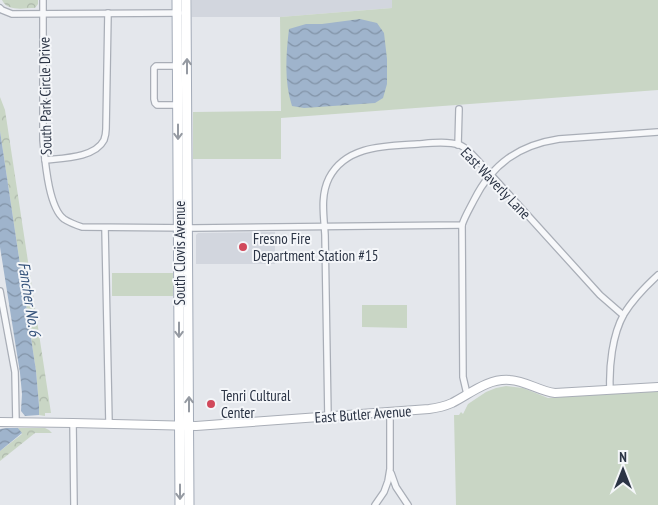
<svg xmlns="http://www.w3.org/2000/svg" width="658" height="505" font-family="'PT Sans Narrow',sans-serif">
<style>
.built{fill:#d2d6de}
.grass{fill:#c9d6c5}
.forest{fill:url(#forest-crowns)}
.water{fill:url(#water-waves)}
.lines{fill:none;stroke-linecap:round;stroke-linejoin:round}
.street-casing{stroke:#a9aeb7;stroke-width:8}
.secondary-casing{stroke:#a9aeb7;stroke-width:10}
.primary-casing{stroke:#a3abb8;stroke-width:11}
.street{stroke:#f7f8fa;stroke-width:5.5}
.secondary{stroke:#fff;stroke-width:8}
.primary{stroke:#fff;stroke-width:9}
.oneway{stroke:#959aa2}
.poi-dot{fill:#d1495b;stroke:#f4f6f9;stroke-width:2}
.labels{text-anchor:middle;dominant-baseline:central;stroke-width:4;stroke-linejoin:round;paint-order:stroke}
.street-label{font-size:15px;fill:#2b3445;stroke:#f4f6f9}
.poi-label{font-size:15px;fill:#2b3445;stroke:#f4f6f9;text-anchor:start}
.water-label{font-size:16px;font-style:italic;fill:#34527a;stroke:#f4f6f9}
</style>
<defs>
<pattern id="forest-crowns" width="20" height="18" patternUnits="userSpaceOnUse" patternTransform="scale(1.25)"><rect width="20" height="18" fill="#c9d6c5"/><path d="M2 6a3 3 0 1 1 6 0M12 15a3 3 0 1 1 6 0" fill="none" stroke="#adb8ab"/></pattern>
<pattern id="water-waves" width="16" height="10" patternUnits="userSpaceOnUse" patternTransform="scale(1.25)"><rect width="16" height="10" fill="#9fb4cc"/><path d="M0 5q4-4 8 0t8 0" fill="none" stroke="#8293a7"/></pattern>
</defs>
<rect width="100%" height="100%" fill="#e4e7ec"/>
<g class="built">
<polygon points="192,0 392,0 392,8 280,17 192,17"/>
<polygon points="275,232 275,264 196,264 196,235 198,233"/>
</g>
<g class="grass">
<polygon points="392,0 658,0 658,90 281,118 281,159 193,159 193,112 281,111 280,17 392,8"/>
<rect x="112" y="273" width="61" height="23"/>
<polygon points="362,305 407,305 407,328 362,327"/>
<polygon points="506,386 523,388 548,398 658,391 658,505 456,505 454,415 459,415 461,412 463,414 468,404 486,392 496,388"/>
</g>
<g class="forest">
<path d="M2,0H38V4L35,8C23,8 8,12 2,0Z"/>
<polygon points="0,97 5,110 51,413 45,413 45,416 39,415 39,405 36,371 0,131"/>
<polygon points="18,428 45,428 49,430 52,433 35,433 0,461 0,451 22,434"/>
</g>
<g class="water">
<path d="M360,19L377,23L384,33L387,59V84L383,98L375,103L304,108L292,106C284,81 286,54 289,29L306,24H322Z"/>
<polygon points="0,131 36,371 39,405 39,415 25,416 21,411 22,394 20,373 0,247"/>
<polygon points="7,428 18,428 22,433 0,451 0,429"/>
</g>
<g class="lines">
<defs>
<g id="street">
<path d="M43,0V140C45,159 48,207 64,219C70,223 76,225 82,227L194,228L462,225C465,216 470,208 474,200C492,164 519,145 559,139L658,132"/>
<polyline points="0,8 2,10 12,14 179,13"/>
<polyline points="178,66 156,66 154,68 154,99 155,103 157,105 178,105"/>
<polyline points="458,145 459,109"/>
<path d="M45,160C62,158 95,158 104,140C105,137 106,132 106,129L108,13"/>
<polyline points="462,225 463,377 467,394"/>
<polyline points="105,228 109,423"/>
<polyline points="0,291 15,372 16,422"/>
<path d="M610,390C609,367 612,335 624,314C633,299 645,287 658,275"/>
<path d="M328,417L325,235C324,216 320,196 329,178C346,145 386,146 418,144C431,143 447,141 460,145C469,149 476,159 483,166L600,295L623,315"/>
<polyline points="73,423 74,505"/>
<polyline points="391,473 396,487 408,505"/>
<polyline points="375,505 384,492 388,481 390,469 390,412"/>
</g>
<path id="secondary" d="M0,422L73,423L196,426L429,409C437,408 445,406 452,403C470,394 488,378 510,380C526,381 539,391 555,393L658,387"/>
<g id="primary">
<polyline points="177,0 180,505"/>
<polyline points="186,0 189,505"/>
</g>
</defs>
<use href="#street" class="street-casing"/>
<use href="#secondary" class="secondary-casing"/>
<use href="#primary" class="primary-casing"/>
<use href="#street" class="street"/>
<use href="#secondary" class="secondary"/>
<use href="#primary" class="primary"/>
</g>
<defs><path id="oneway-shaft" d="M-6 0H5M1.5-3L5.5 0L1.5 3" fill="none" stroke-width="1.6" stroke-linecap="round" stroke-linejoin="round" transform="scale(1.25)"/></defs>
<g class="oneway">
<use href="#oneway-shaft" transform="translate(187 66) rotate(-90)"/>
<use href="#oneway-shaft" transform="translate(178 132) rotate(90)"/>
<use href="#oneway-shaft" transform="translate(179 330) rotate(90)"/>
<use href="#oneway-shaft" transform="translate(189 404) rotate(-90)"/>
<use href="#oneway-shaft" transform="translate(180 492) rotate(90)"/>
</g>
<g class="poi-dot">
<circle cx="243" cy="247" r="5"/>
<circle cx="211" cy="404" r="5"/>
</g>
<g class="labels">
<g class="street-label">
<text transform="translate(45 96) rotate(-91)">South Park Circle Drive</text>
<text transform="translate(496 183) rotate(46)">East Waverly Lane</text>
<text transform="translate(179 253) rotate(-90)">South Clovis Avenue</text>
<text transform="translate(363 414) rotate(-4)">East Butler Avenue</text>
</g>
<g class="poi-label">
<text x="253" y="238">Fresno Fire<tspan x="253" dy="17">Department Station #15</tspan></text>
<text x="221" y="395">Tenri Cultural<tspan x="221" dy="17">Center</tspan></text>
</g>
<g class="water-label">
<text transform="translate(30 299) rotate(81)">Fancher No. 6</text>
</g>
</g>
<g transform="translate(623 470)" stroke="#f4f6f9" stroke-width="4" paint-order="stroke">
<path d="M0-4L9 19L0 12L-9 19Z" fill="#2b3445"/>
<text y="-8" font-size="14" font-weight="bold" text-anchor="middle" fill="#2b3445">N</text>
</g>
</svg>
